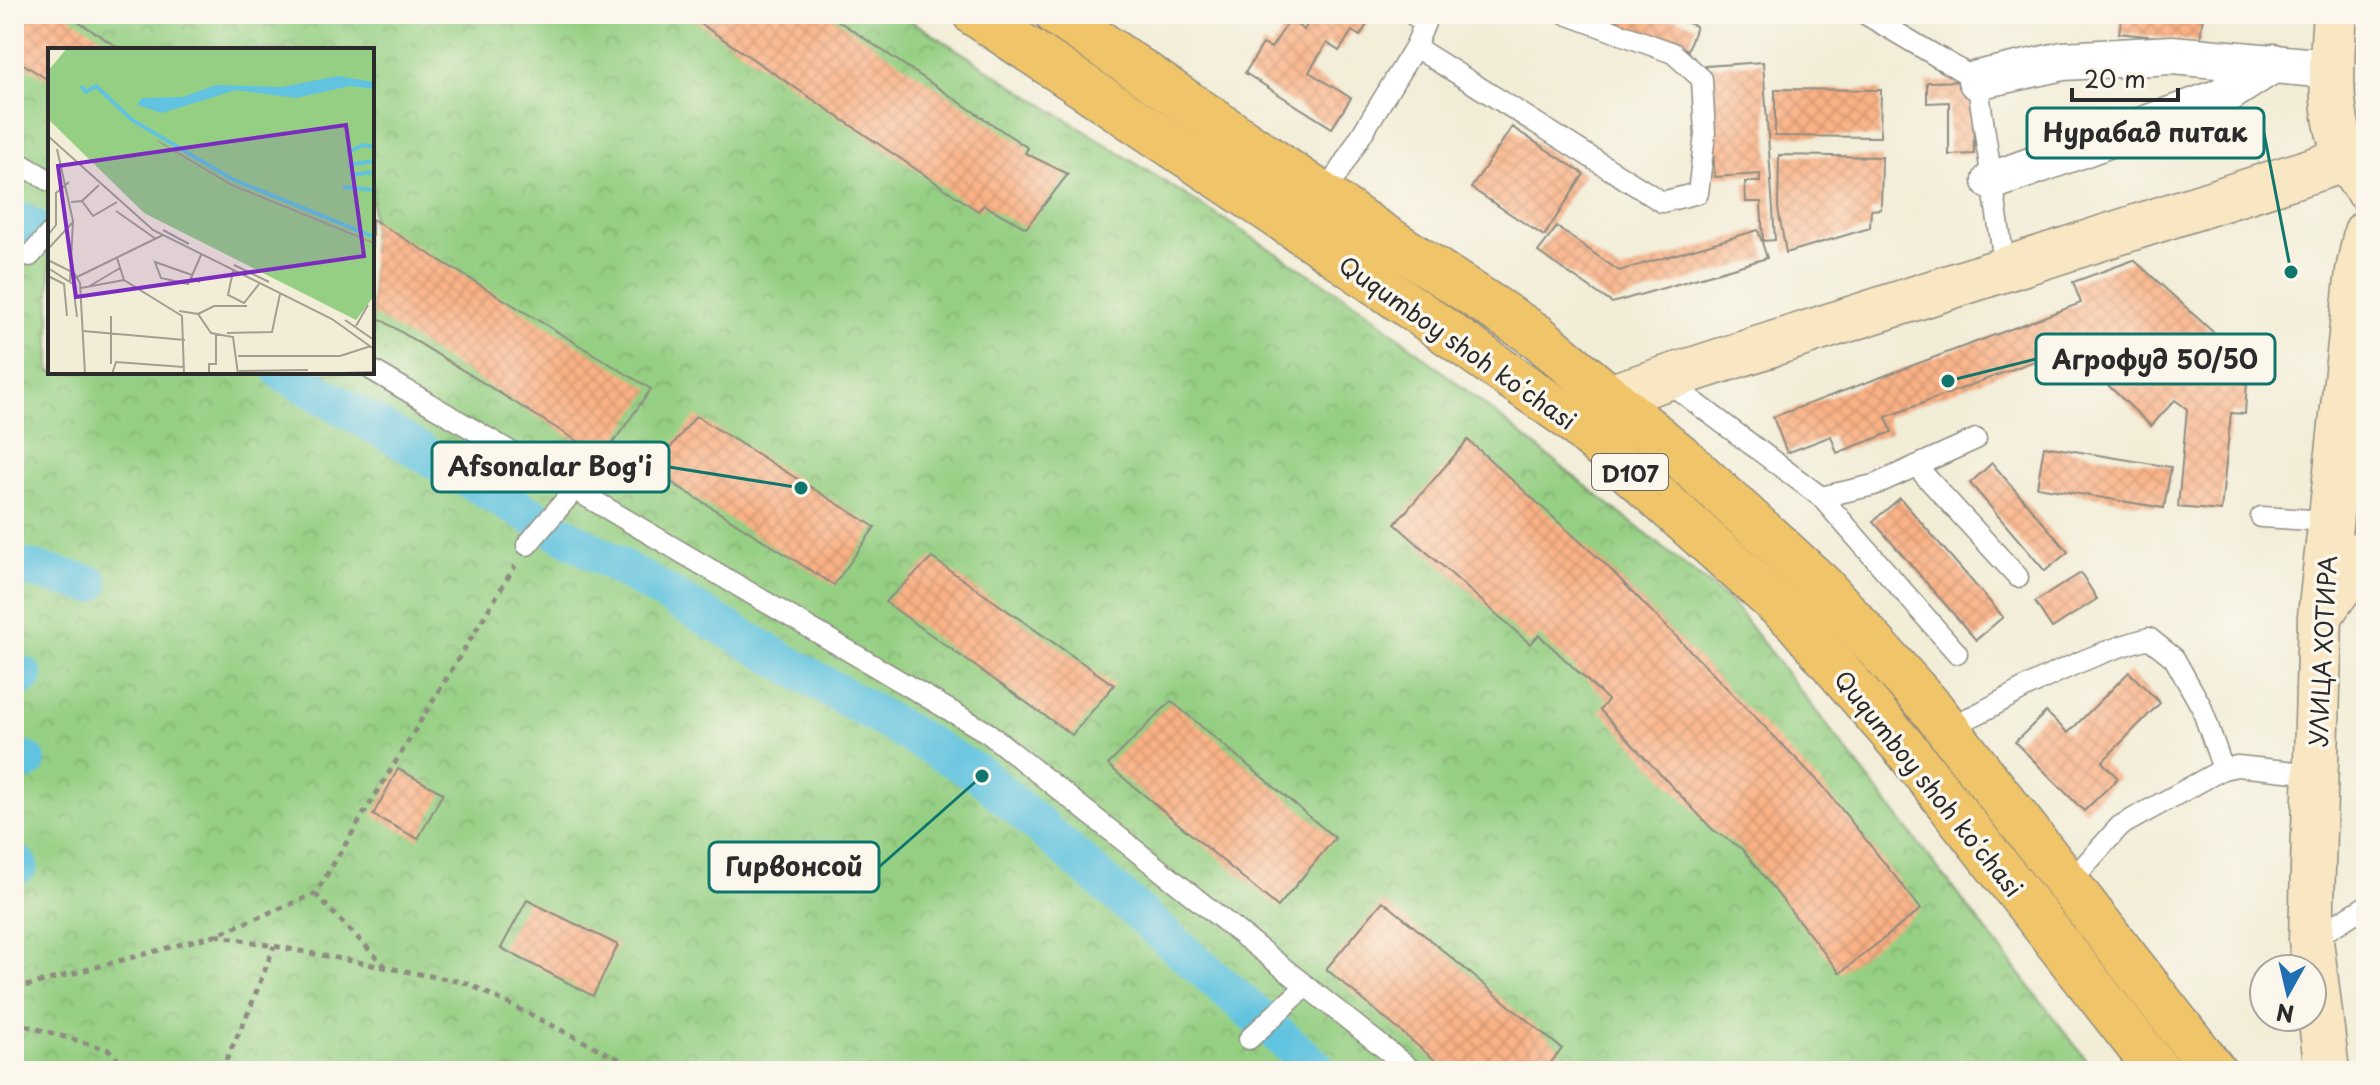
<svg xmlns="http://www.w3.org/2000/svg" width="2380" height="1085" font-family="'Playpen Sans',sans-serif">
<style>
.park{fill:url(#park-crowns);stroke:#607d57;stroke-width:2;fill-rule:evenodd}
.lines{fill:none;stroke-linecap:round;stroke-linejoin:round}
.canal{stroke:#61c3df;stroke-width:38}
.building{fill:url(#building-cross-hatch)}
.lane-casing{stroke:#8e8c81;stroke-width:23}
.street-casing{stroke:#8e8c81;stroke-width:41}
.secondary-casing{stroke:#8e8c81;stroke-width:47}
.primary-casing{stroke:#8e8c81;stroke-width:47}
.path{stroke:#8e8c81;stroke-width:5;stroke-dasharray:6 6;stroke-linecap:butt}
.lane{stroke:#fff;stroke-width:20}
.street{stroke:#fff;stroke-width:38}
.secondary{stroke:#f9e7c3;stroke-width:44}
.primary{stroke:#f0c469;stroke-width:44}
.labels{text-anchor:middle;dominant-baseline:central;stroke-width:7;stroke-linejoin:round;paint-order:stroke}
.shield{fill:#fbf7ec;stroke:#696865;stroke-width:2}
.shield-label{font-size:22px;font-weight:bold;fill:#2b2b2b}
.street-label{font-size:24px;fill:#2b2b2b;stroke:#fbf7ec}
.inset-river{fill:none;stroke:#61c3df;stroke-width:4}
.inset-road{fill:none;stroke:#a29f92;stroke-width:2}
.view{fill:#7b2cbf;fill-opacity:0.15;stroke:#7b2cbf;stroke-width:4}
.inset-edge{fill:none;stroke:#2b2b2b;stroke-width:4}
.leader{fill:none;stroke:#0f766e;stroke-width:3}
.callout-dot{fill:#0f766e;stroke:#fbf7ec;stroke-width:3}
.callout{fill:#fbf7ec;stroke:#0f766e;stroke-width:3}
.callout-label{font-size:26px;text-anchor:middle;font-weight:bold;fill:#2b2b2b}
</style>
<defs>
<pattern id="park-crowns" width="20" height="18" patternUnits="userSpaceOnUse" patternTransform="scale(2)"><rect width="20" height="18" fill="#95cf83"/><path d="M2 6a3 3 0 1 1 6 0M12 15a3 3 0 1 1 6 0" fill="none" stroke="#81b271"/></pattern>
<pattern id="building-cross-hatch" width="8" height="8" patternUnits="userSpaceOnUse" patternTransform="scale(2)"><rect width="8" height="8" fill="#fab185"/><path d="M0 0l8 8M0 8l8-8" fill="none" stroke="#d69873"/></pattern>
</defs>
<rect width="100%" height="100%" fill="#fbf7ec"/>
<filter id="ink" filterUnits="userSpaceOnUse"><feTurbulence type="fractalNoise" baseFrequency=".0125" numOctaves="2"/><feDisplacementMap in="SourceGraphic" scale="16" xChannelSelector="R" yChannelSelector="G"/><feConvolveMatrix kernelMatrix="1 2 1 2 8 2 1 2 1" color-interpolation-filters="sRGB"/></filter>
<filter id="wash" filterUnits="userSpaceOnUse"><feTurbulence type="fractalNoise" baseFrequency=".006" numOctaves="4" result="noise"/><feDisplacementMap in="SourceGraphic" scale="32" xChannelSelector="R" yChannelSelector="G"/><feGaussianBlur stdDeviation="1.8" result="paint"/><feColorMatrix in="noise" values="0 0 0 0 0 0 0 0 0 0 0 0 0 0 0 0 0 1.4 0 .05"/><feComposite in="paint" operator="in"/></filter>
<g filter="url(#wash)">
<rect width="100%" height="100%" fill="#f2edd7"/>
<path class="park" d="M14,14H901L1363,308L1732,603L2095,1071H14ZM50,50H372V372H50Z"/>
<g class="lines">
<g class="canal">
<polyline points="14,217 50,237"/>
<polyline points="283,372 982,776 1320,1071"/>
<polyline points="14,565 90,584"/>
<polyline points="14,676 24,676"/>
<polyline points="14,761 27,761"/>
<polyline points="14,866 19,865"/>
</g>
</g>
<g id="blocks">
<g class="building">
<polygon points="14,14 66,14 122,50 50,50 50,81 14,58"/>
<polygon points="686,14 828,14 1028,148 1025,153 1068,174 1026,228 984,205 978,211"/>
<polygon points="1314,14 1373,14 1360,36 1352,31 1339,51 1327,43 1309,72 1351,98 1332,128 1245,73 1263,44 1271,48 1290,20 1304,30"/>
<polygon points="1588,14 1664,14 1696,26 1688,50"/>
<polygon points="2122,14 2203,14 2200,42 2119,33"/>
<polygon points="1763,62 1775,240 1763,241 1761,202 1746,202 1745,182 1760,182 1760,174 1715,177 1706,66"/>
<polygon points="1973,81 1974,154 1949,155 1949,102 1927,103 1927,82"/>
<polygon points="1775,89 1881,90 1880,137 1775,136"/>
<polygon points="1512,127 1584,174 1544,236 1471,188"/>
<polygon points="1779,155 1882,157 1881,209 1871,210 1870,228 1786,253 1778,208"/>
<polygon points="372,219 651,389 603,457 372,314"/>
<polygon points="1557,227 1619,271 1758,230 1767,258 1612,303 1538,252"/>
<polygon points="2134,260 2248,364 2245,414 2231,413 2221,511 2178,507 2187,409 2175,400 2151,426 2069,348 1886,417 1892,432 1837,453 1831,436 1787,453 1773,417 2081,303 2073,282"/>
<polygon points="696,416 875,527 834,585 652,470"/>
<polygon points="1468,440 1606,565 1822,785 1921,909 1840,973 1742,849 1713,830 1600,710 1608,700 1539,635 1530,644 1395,524"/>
<polygon points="2044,446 2171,467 2164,508 2037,487"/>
<polygon points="1992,463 2068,552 2045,571 1970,483"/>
<polygon points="1900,498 2003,617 1976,640 1873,521"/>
<polygon points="932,558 1114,685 1072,735 885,602"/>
<polygon points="2081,573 2097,599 2052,628 2035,602"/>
<polygon points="2129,672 2160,703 2102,762 2118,778 2084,811 2015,742 2046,712 2068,733"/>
<polygon points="1171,701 1335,838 1278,907 1108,765"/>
<polygon points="398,769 443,793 418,839 373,815"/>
<polygon points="527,900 618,945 593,996 501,948"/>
<polygon points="1383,901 1562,1049 1544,1071 1448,1071 1326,969"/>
</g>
</g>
</g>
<g filter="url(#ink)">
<use href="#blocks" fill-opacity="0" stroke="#8e8c81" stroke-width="2"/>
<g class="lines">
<defs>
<g id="lane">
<polyline points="1865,14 1977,80 2005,268"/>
<polyline points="1415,47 1662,202 1698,193 1705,134 1702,79 1673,53 1566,14"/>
<polyline points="14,160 50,181"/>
<polyline points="1324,196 1415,47 1425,23 1412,14"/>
<polyline points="30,256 50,233"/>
<polyline points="372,370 988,733 1413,1071"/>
<polyline points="1664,379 1821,497 1957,653"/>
<polyline points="1916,466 2018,577"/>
<polyline points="1821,497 1874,485 1976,439"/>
<polyline points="2261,517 2330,521"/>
<polyline points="527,545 575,489"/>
<path d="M1945,726C1975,719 2001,700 2029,686C2068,666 2107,649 2149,638L2174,658L2201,706L2223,769"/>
<polyline points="2068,884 2120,826 2223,769 2237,766 2315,774"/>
<polyline points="2311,940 2366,906"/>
<polyline points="1249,1039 1306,986"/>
</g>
<g id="street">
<polyline points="1977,80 2063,61 2172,55 2330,69"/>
<polyline points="1992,181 2220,98 2274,63"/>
</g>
<g id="secondary">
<path d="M2335,14C2330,72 2326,142 2366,188"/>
<polyline points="1580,414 1611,396 2366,153"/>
<polyline points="2323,611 2366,550"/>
<polyline points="2327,1071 2311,940 2320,616 2358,271 2366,232"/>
</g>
<g id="primary">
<polyline points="975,14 1323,246 1571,419 1795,620 1908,752 2158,1071"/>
<polyline points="1057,14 1368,226 1537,336 1680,456 1822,586 1932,709 2214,1071"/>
</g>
</defs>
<use href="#lane" class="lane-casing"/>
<use href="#street" class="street-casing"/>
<use href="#secondary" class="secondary-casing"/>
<use href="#primary" class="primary-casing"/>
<g class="path">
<polyline points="315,894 386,967"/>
<polyline points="216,935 467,983 643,1071"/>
<polyline points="14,987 30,985 215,935 315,894 515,566"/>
<polyline points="14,1022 109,1050 128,1071"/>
<polyline points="221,1071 249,1011 274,946"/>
</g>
<use href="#lane" class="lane"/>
<use href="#street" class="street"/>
<use href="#secondary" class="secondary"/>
<use href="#primary" class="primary"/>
</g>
</g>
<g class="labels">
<rect class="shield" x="1592" y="454" width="76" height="36" rx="6"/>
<g class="shield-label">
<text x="1630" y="472">D107</text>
</g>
<g class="street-label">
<text transform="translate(1458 342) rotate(35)">Ququmboy shoh koʻchasi</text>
<text transform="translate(2322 651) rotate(-87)">УЛИЦА ХОТИРА</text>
<text transform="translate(1929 783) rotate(51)">Ququmboy shoh koʻchasi</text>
</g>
</g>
<g transform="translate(48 48)">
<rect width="326" height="326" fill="#f2edd7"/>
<path d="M19,0H326V248L308,272L96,165L0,71V23Z" fill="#95cf83"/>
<path d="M290,28L326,34V41L302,38L248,50L188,42L114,65L89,57L94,50L135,49L168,37L234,39Z" fill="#61c3df"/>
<path class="inset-river" d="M33,38L38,44L48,38L84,72L184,131L326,189M299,104L316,97L326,99M300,117L326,113M302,127L326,124M295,139L326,142"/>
<path class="inset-road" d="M0,88L105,182L284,271L326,301M110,93L184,137L326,195M9,101L25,173L22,233M34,153L45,168L69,154M23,154L34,153L51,137M68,163L108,191M115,182L141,196M0,187L8,177V145L21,134M0,201L25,174M69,210L76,232L134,268L136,326M0,212L26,225L32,235L37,326M186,217L221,234M0,220L25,236L29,269M185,223L180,247L196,255L211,236M0,228L16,236L19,268M27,230L115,187M143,230L140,236L113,230L107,214L144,227M152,234L143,230L153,207M40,239L72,220M33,240L76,232M131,263L150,266L163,285L185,289L190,326M150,266L166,258H199M63,268V316M297,272L326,292M308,278L320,257M35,283L137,292M179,285L224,284L232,246M190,308H292L323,298M191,323L260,322M64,326L68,314L136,319M161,326V316H168V286M260,326L326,324"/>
<path class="view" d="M298,77L316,208L28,249L10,118Z"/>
<rect width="326" height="326" class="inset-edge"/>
</g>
<path class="leader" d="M2291 272L2264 133M1948 381L2036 359M801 488L669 467M982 776L879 867"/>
<g class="callout-dot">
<circle cx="2291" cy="272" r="8"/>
<circle cx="1948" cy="381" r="8"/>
<circle cx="801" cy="488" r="8"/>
<circle cx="982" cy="776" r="8"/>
</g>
<g class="callout">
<rect x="2027" y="108" width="237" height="50" rx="8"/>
<rect x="2036" y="334" width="239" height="50" rx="8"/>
<rect x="432" y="442" width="237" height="50" rx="8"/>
<rect x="709" y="842" width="170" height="50" rx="8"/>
</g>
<g class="callout-label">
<text x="2145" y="142">Нурабад питак</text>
<text x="2155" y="369">Агрофуд 50/50</text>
<text x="550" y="476">Afsonalar Bog'i</text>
<text x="794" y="876">Гирвонсой</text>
</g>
<rect width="2380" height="1085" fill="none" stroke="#fbf7ec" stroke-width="48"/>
<g transform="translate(2288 993) rotate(188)"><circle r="38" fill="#fbf7ec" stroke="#a8a59f" stroke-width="2"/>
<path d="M0-6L14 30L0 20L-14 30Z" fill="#1f6fb2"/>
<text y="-12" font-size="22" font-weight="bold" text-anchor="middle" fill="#2b2b2b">N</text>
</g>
<path d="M2072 88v12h106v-12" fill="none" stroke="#2b2b2b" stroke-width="4"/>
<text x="2084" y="88" font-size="24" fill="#2b2b2b" stroke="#fbf7ec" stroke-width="6" paint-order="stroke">20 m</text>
</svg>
